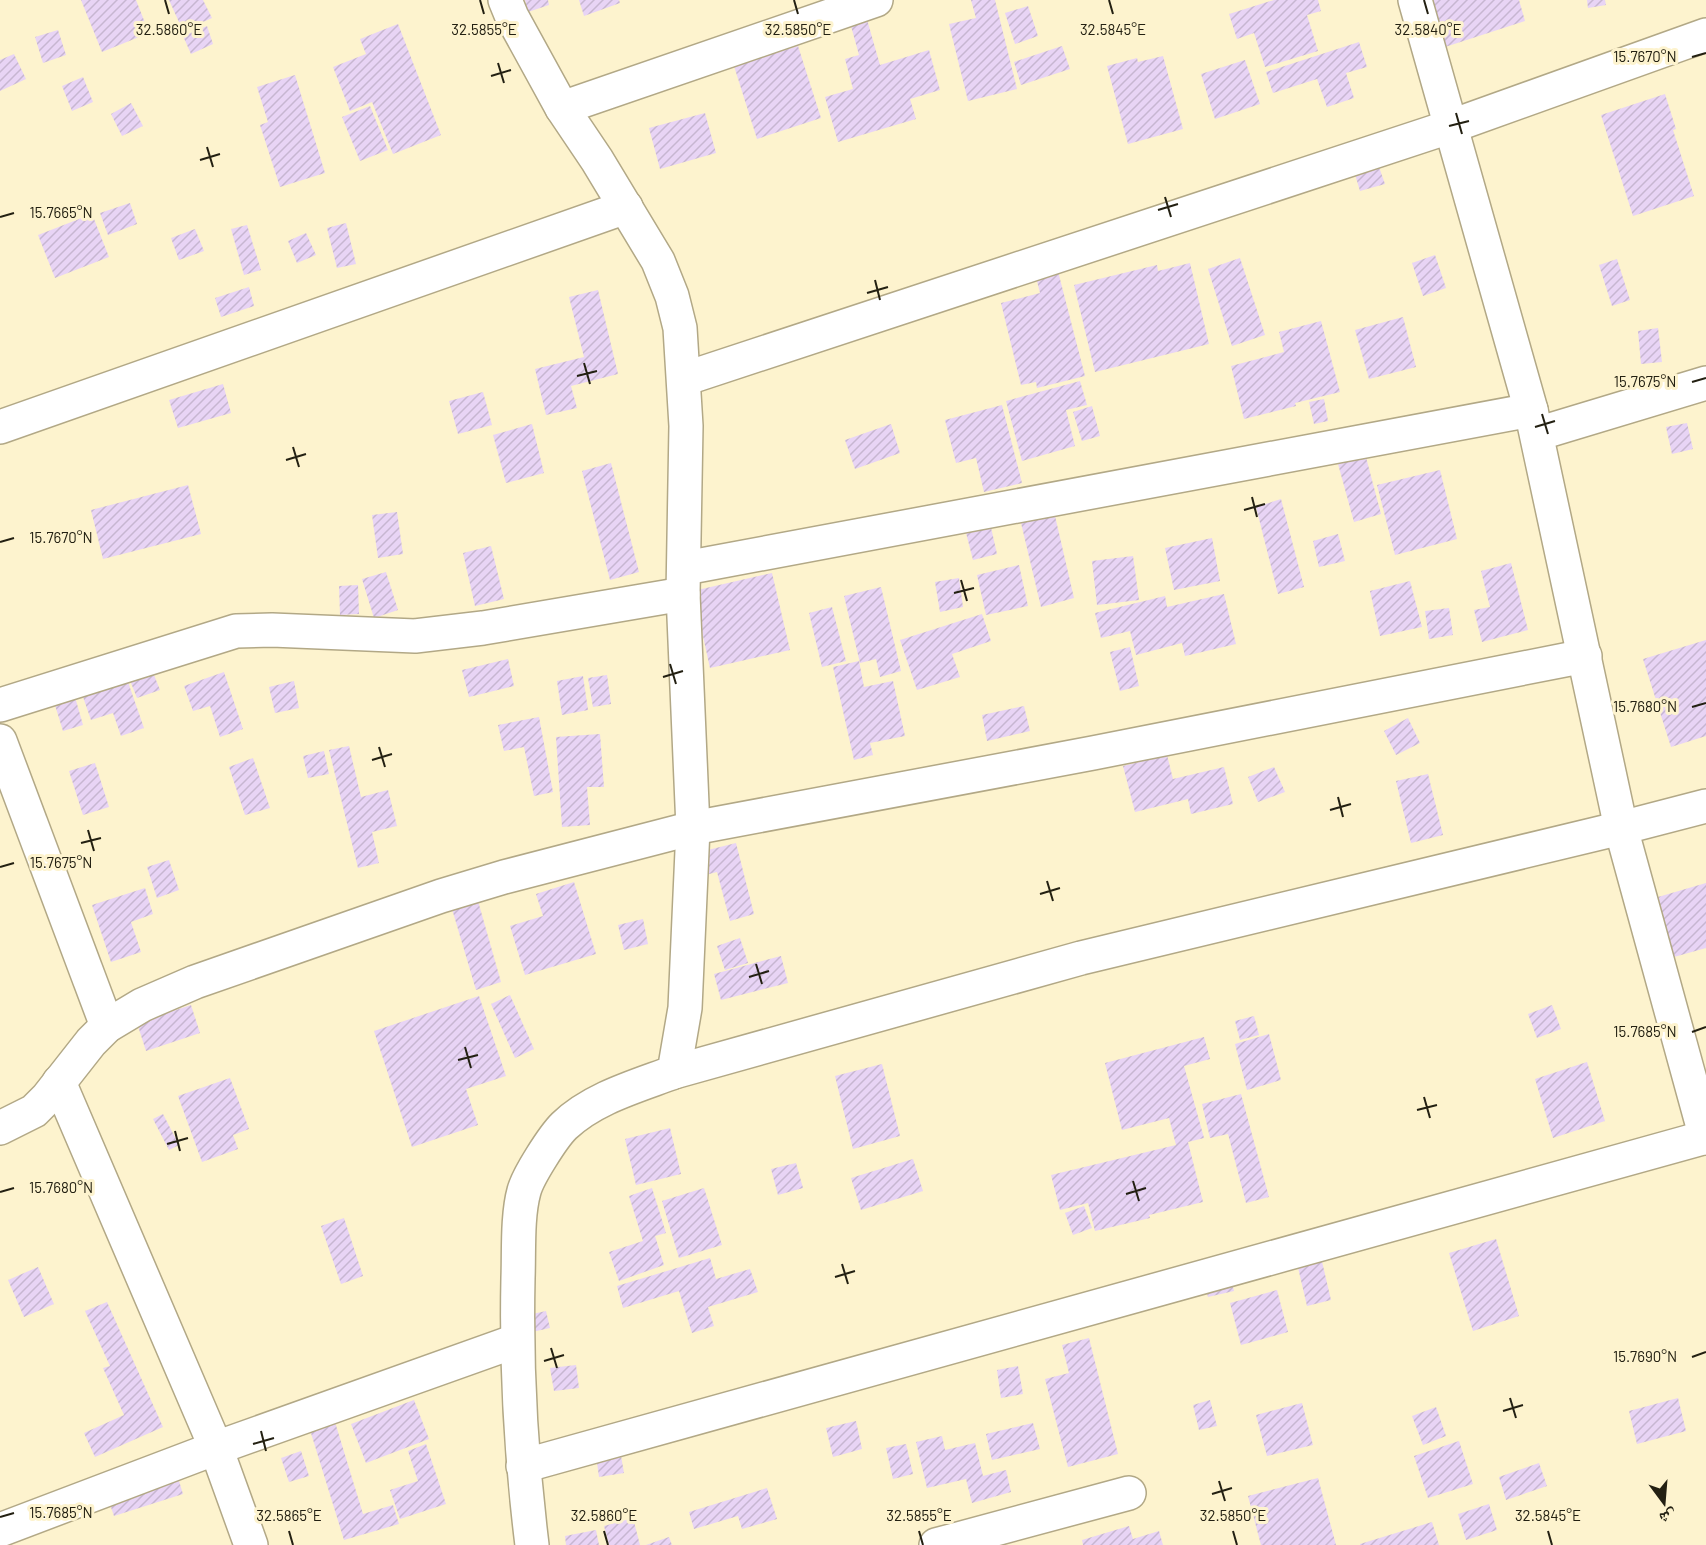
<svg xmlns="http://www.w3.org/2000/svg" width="1706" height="1545" font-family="Barlow,'Noto Naskh Arabic',sans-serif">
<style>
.building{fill:url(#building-hatch)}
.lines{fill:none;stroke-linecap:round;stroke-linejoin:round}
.minor-casing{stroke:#b2a886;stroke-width:36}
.minor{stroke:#fff;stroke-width:33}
.ticks{fill:none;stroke:#232012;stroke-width:2}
.ticks-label{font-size:15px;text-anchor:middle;fill:#232012;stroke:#fdf3ce;stroke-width:6;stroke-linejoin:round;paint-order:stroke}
</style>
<defs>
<pattern id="building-hatch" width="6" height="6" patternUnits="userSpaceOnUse" patternTransform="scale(1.5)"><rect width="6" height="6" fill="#e8d4f5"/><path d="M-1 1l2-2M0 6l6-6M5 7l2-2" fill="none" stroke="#c7b6d1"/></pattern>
</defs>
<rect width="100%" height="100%" fill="#fdf3ce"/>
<g class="building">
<polygon points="81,0 136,0 149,33 102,52"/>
<polygon points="169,0 203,0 212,18 183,31"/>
<polygon points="525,0 548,0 549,5 528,12"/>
<polygon points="579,0 619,0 620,3 584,16"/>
<polygon points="971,0 995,0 1017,89 968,101 949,24 976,18"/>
<polygon points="1274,0 1318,0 1321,11 1307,15 1318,51 1265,67 1254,33 1237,39 1229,14"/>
<polygon points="1413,0 1519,0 1525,21 1442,48"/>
<polygon points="1587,0 1605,0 1606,5 1588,8"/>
<polygon points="862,2 880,65 929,50 940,90 910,99 916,119 838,142 825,97 853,89 845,59 859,55 846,8"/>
<polygon points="1028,6 1038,36 1015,44 1005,13"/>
<polygon points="398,24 441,135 393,154 372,102 350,111 333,67 366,54 360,39"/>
<polygon points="207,26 213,44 191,54 183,36"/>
<polygon points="58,30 66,55 43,63 35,37"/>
<polygon points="1359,42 1367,67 1346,73 1354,98 1327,107 1317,79 1273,93 1266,72"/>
<polygon points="798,46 821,118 757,139 734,66"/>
<polygon points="1062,46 1070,69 1021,85 1014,62"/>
<polygon points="14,54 26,79 0,91 0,60"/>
<polygon points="1163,56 1183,129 1128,144 1107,66 1137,58 1138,62"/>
<polygon points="1245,60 1260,104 1215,119 1201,74"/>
<polygon points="295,75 325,173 280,187 260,125 268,122 257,87"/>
<polygon points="83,77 93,102 72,111 62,86"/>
<polygon points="1665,94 1676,129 1673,130 1694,196 1633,216 1601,115"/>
<polygon points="131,103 143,126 122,136 111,114"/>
<polygon points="370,106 388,150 360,161 342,117"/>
<polygon points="705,113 716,153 660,169 649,128"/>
<polygon points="1374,153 1385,184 1360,191 1351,161"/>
<polygon points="130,203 137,224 108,235 100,213"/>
<polygon points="92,214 109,257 55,278 38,235"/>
<polygon points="346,223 356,264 337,268 327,228"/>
<polygon points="247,225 261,270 244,275 231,229"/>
<polygon points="195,229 204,251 179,260 171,238"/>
<polygon points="306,233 316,255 297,263 288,241"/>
<polygon points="1053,252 1085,376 1037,388 1036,382 1021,385 1001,303 1040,293 1031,257"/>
<polygon points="1435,255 1446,288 1423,296 1412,263"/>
<polygon points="1240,258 1265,335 1232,346 1208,269"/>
<polygon points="1617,259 1630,300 1612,306 1599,265"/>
<polygon points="1190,263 1209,344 1095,372 1074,285 1157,265 1158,271"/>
<polygon points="249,287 254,306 221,317 215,298"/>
<polygon points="598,290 618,374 571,386 577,408 546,415 535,369 584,357 569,297"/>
<polygon points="1403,317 1416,367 1369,379 1355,330"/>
<polygon points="1321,321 1340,392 1295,403 1296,406 1244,419 1231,366 1284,352 1279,332"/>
<polygon points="1658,328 1662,362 1641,364 1638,331"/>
<polygon points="1080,381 1087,405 1066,410 1075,446 1022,461 1006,401"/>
<polygon points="223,384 231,413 178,428 169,400"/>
<polygon points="483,392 492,425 458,434 449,401"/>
<polygon points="1324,399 1328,421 1314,424 1309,402"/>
<polygon points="1002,405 1022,483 984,492 976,458 956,463 945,420"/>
<polygon points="1092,406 1100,436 1082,441 1073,412"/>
<polygon points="1687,423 1693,449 1672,454 1666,427"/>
<polygon points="532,424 544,473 506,483 493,435"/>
<polygon points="891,424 900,453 855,469 845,440"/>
<polygon points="1363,446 1381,514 1354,522 1335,453"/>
<polygon points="611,463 639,572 610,580 582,471"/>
<polygon points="1440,470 1457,539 1395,555 1377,485"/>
<polygon points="188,485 201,534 103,559 91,510"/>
<polygon points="1281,499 1304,587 1278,594 1256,507"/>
<polygon points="397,512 403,554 378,558 372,515"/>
<polygon points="1055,516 1074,598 1041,607 1021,523"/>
<polygon points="990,523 997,554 973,560 965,529"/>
<polygon points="1338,534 1345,561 1319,567 1313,541"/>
<polygon points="1212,538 1220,581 1174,590 1165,548"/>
<polygon points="491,546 504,599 475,606 463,553"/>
<polygon points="1133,556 1139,600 1097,605 1092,561"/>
<polygon points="1511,563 1528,630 1482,642 1474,610 1490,607 1481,571"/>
<polygon points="1019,565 1028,606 986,615 977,575"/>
<polygon points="386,572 398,610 374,618 362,579"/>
<polygon points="772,573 790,650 710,668 693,591"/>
<polygon points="959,578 963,607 940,612 935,582"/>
<polygon points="1410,581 1422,627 1380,636 1370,591"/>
<polygon points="358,585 359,614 340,615 339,586"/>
<polygon points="881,587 901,671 880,677 876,659 860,663 844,596"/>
<polygon points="1224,594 1236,644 1185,656 1182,643 1136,655 1130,631 1101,638 1095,613 1165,596 1167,607"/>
<polygon points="832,607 846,661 822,667 809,613"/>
<polygon points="1449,608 1453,635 1429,639 1425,611"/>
<polygon points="982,614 991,641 952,654 960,677 917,690 900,640"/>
<polygon points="1706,640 1706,736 1671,747 1643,659"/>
<polygon points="1130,647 1139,686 1120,691 1110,652"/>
<polygon points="508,659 514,686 469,697 462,670"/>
<polygon points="859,661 864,687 893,681 905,736 870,743 873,755 854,760 833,667"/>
<polygon points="150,665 160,690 137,698 127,673"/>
<polygon points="224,672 243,729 220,737 210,706 193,711 184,686"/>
<polygon points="75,674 128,682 144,728 121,736 113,713 91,720"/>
<polygon points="607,675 611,704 593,707 588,678"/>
<polygon points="583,676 588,710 562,715 557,681"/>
<polygon points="294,681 299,708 275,713 269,687"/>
<polygon points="71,683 83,725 63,731 50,689"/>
<polygon points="1024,706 1030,731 987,741 982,715"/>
<polygon points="539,717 553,792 534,796 524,747 504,751 498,725"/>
<polygon points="1408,718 1420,743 1396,755 1384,731"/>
<polygon points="600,734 604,787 587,787 590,825 562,827 556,737"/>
<polygon points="349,746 361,797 388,790 397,826 372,832 379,863 358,868 329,750"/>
<polygon points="324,751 329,774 308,778 303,756"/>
<polygon points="1167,755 1173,779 1224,767 1233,804 1191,814 1188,799 1135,812 1123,766"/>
<polygon points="253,758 270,808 245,815 229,767"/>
<polygon points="95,763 109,807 83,815 69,771"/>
<polygon points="1274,767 1285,792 1258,802 1248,777"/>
<polygon points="1428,774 1443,835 1411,843 1396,781"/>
<polygon points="736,843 754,914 730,921 717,872 694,878 688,855"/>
<polygon points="169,860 179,890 157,898 147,867"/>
<polygon points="574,882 596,954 525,975 510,926 543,916 536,894"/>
<polygon points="1706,883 1706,948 1674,957 1658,897"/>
<polygon points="145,888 153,914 131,922 141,952 111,962 92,905"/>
<polygon points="478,901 501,982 476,990 452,909"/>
<polygon points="643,919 648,944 624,950 618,925"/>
<polygon points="740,938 748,963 725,970 717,946"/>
<polygon points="781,956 788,983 721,1000 714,974"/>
<polygon points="510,995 534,1049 515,1058 491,1004"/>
<polygon points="479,996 506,1076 466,1089 478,1125 412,1147 374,1031"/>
<polygon points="191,1005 200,1033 146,1051 137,1023"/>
<polygon points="1552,1005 1561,1029 1537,1038 1528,1014"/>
<polygon points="1254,1016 1259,1035 1240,1040 1235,1021"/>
<polygon points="1269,1034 1281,1080 1247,1090 1235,1044"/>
<polygon points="1204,1037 1210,1059 1184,1066 1204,1138 1188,1142 1203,1202 1149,1215 1150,1218 1095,1231 1088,1203 1060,1210 1051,1175 1176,1145 1169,1118 1122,1130 1105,1063"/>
<polygon points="1587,1062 1605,1121 1553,1138 1535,1079"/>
<polygon points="882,1064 900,1136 853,1149 835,1076"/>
<polygon points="230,1078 249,1129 233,1135 238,1149 202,1162 178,1096"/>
<polygon points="1241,1094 1269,1197 1246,1203 1228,1134 1210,1138 1202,1104"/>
<polygon points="163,1114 179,1145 169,1150 153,1119"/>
<polygon points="670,1128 681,1174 636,1185 625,1139"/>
<polygon points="913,1159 923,1191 861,1210 851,1178"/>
<polygon points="796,1163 803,1188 778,1195 771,1169"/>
<polygon points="652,1188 666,1233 655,1236 664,1265 619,1281 609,1252 643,1241 629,1196"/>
<polygon points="704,1188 722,1245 679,1258 662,1201"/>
<polygon points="1084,1206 1092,1228 1073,1235 1065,1213"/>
<polygon points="344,1218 363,1276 341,1284 321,1226"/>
<polygon points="1496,1239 1519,1316 1473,1331 1449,1253"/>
<polygon points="1320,1253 1331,1300 1307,1306 1296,1259"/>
<polygon points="710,1258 716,1279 750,1269 758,1292 708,1307 714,1326 692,1333 679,1291 623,1308 617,1286"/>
<polygon points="38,1267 54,1304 24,1317 8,1280"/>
<polygon points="1229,1273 1234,1291 1208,1297 1204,1280"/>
<polygon points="1277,1290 1288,1332 1241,1345 1230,1303"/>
<polygon points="107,1302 163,1427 95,1457 84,1433 124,1415 103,1368 110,1366 85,1311"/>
<polygon points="546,1311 550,1328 514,1336 509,1319"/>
<polygon points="1089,1338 1118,1454 1068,1467 1045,1379 1069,1373 1062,1345"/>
<polygon points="576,1365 579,1388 554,1391 550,1368"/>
<polygon points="1018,1366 1023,1394 1001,1398 997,1370"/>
<polygon points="1678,1398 1686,1431 1637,1444 1629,1411"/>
<polygon points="414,1400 429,1439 366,1463 351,1424"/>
<polygon points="1210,1400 1217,1426 1199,1430 1193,1405"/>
<polygon points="1302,1403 1313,1445 1267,1456 1256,1415"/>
<polygon points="1436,1407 1446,1436 1423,1445 1412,1416"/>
<polygon points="331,1409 363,1514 393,1505 399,1524 344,1540 306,1417"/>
<polygon points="856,1421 862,1449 833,1457 826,1428"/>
<polygon points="1033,1423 1040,1449 992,1460 986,1434"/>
<polygon points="942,1436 945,1450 975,1443 983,1476 1006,1470 1011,1492 972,1503 966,1479 927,1488 916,1442"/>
<polygon points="1459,1441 1473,1484 1428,1498 1414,1456"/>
<polygon points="426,1444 446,1504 400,1519 390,1490 418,1481 408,1451"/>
<polygon points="619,1444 624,1473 599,1477 595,1448"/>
<polygon points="906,1444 913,1474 893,1479 886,1448"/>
<polygon points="301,1451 309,1476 289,1482 281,1458"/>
<polygon points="1539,1463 1547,1486 1506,1500 1499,1477"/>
<polygon points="175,1468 183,1494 114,1516 105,1490"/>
<polygon points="1318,1478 1336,1545 1261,1545 1248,1496"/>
<polygon points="767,1488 777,1519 742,1529 738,1516 694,1529 689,1512"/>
<polygon points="1489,1504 1497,1530 1466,1540 1458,1514"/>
<polygon points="633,1518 640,1545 609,1545 604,1526"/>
<polygon points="1432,1522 1439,1545 1360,1545 1360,1544"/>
<polygon points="1129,1526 1133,1539 1159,1531 1163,1545 1083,1545 1082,1540"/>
<polygon points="596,1530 599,1545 566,1545 565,1536"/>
<polygon points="669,1537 672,1545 646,1545"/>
</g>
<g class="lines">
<defs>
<g id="minor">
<path d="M505,0L512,17L562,108L597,160L658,261L672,296L680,328L686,426L683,594L693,828L685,1008L674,1072C637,1086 593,1098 564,1126C553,1137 528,1176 524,1191C517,1216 519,1252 518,1278C516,1367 521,1456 532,1545"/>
<polyline points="1415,0 1531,410 1621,828 1706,1138"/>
<polyline points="562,108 876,0"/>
<polyline points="684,379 1452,126 1706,35"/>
<polyline points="0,427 626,207"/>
<polyline points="1537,434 1706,383"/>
<polyline points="685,568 1531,410"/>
<polyline points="0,705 236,631 272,630 415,636 483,628 683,594"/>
<polyline points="0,741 107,1026"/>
<polyline points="674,1072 1081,958 1621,828 1706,806"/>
<polyline points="59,1082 216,1448 251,1545"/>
<polyline points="0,1128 34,1111 47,1098 91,1042 107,1026 142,1005 195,982 441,896 504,877 693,828 1093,753 1585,656"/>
<polyline points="523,1466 1706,1137"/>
<polyline points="0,1530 216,1448 516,1341"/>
<polyline points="936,1545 1129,1493"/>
</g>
</defs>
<use href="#minor" class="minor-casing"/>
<use href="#minor" class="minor"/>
</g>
<path class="ticks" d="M165,0L169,14M480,0L484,14M794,0L798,14M1109,0L1113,14M1424,0L1428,14M1692,57L1706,53M498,63L504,83M491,76L511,70M1456,113L1462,134M1449,126L1469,121M207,147L213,167M200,160L220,154M1165,197L1171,217M1158,210L1178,204M0,217L14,213M875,280L880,300M867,293L888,287M584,363L590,384M577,376L597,371M1692,382L1706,378M1542,414L1548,434M1535,427L1555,421M293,447L299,467M286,460L306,454M1252,497L1257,517M1244,510L1265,504M0,542L14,538M961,580L967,601M954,593L974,588M670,664L676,684M663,677L683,671M1692,707L1706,703M379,747L385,767M372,760L392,754M1338,797L1343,817M1330,810L1351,804M88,830L94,851M81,843L101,838M0,867L14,863M1047,881L1053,901M1040,894L1060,888M756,964L762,984M749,977L769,971M1692,1032L1706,1027M465,1047L471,1068M458,1060L478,1055M1424,1097L1430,1118M1417,1110L1437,1105M175,1131L180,1151M167,1144L188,1138M1133,1181L1139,1201M0,1192L14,1188M1126,1194L1146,1188M842,1264L848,1284M835,1277L855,1271M551,1348L557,1368M1692,1357L1706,1352M544,1361L564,1355M1510,1398L1516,1418M1503,1411L1523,1405M261,1431L266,1451M253,1444L274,1438M1219,1481L1225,1501M1212,1494L1232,1488M0,1517L14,1513M289,1531L293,1545M604,1531L608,1545M919,1531L923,1545M1233,1531L1237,1545M1548,1531L1552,1545"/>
<g class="ticks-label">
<text x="169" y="35">32.5860°E</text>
<text x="484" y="35">32.5855°E</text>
<text x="798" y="35">32.5850°E</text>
<text x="1113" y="35">32.5845°E</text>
<text x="1428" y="35">32.5840°E</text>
<text x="1645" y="62">15.7670°N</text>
<text x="61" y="218">15.7665°N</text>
<text x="1645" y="387">15.7675°N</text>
<text x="61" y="543">15.7670°N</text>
<text x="1645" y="712">15.7680°N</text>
<text x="61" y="868">15.7675°N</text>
<text x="1645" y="1037">15.7685°N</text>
<text x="61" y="1193">15.7680°N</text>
<text x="1645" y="1362">15.7690°N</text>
<text x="61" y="1518">15.7685°N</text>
<text x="289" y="1521">32.5865°E</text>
<text x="604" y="1521">32.5860°E</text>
<text x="919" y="1521">32.5855°E</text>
<text x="1233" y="1521">32.5850°E</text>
<text x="1548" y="1521">32.5845°E</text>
</g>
<g transform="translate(1664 1503) rotate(164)" stroke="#fdf3ce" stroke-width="4.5" paint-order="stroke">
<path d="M0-4.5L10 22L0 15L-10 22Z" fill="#232012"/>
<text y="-9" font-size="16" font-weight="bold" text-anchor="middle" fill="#232012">ش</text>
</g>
</svg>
